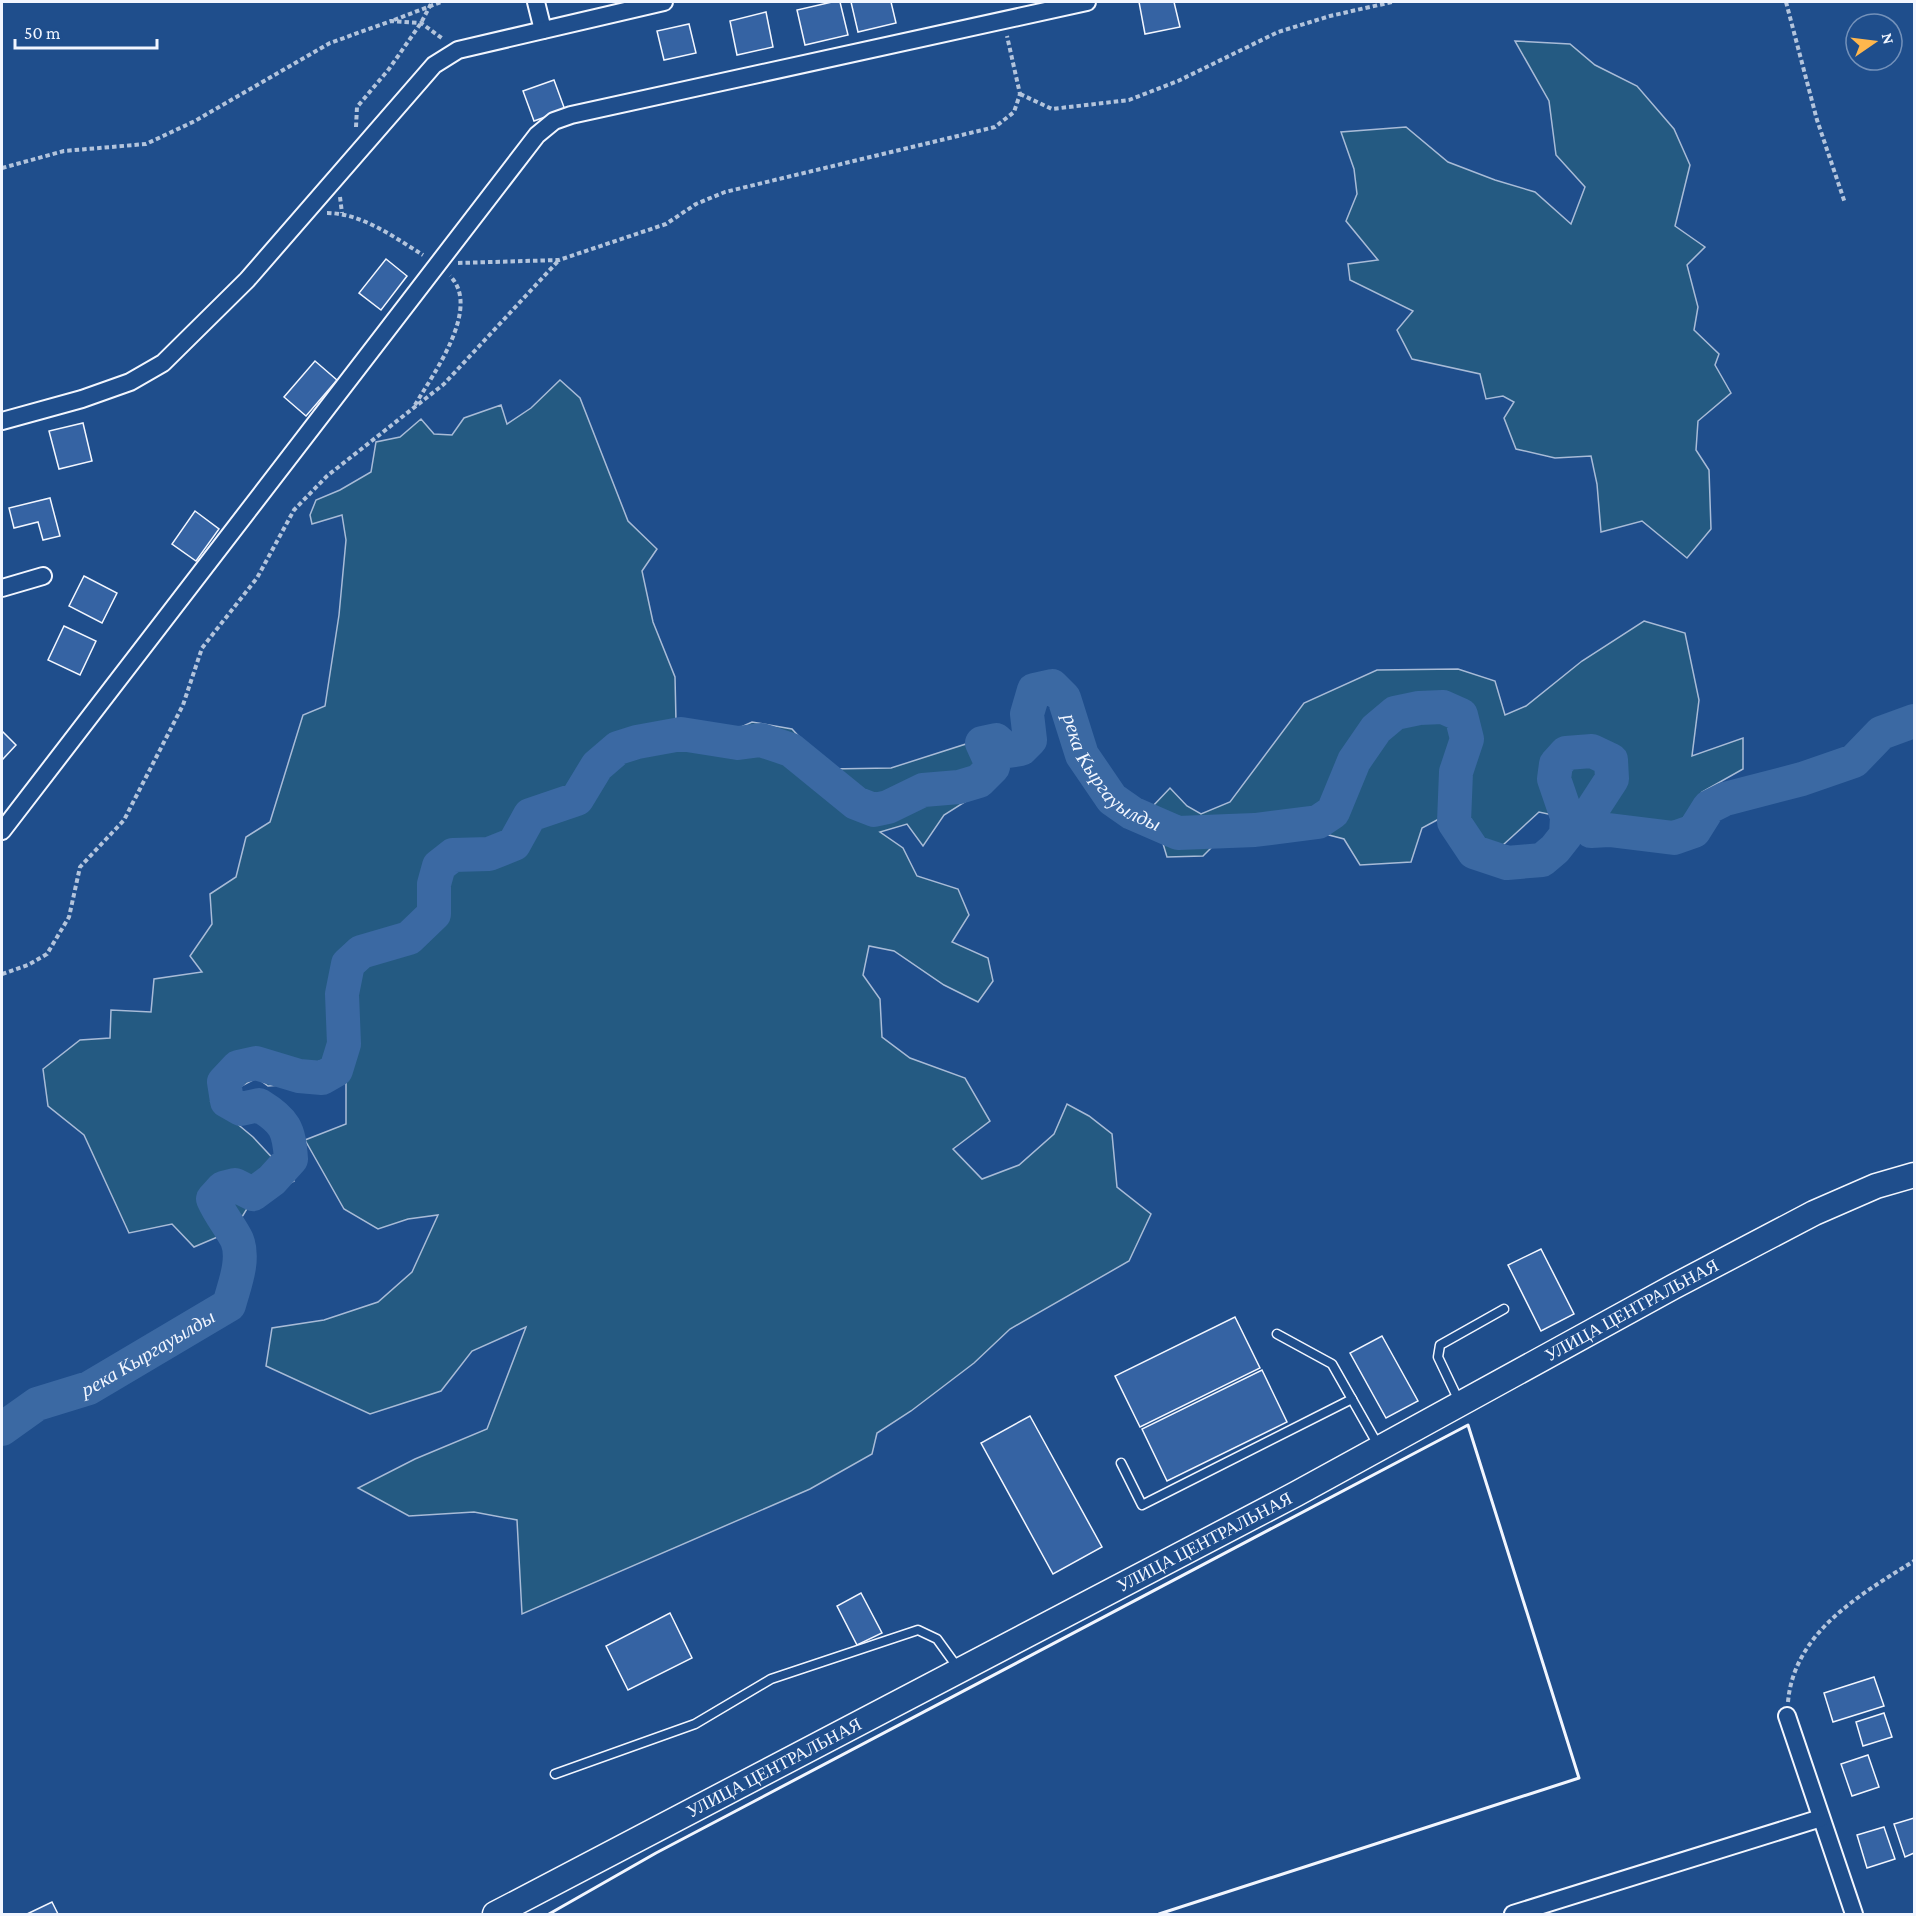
<svg xmlns="http://www.w3.org/2000/svg" width="1916" height="1916" font-family="'Crimson Pro',serif">
<style>
.green{fill:#245a82;stroke:#a8bbd7;stroke-width:1.5}
.lines{fill:none;stroke-linecap:round;stroke-linejoin:round}
.river{stroke:#3b69a3;stroke-width:34}
.building{fill:#3563a3;stroke:#f2f6ff;stroke-width:1.5}
.lane-casing{stroke:#f2f6ff;stroke-width:11}
.street-casing{stroke:#f2f6ff;stroke-width:20}
.secondary-casing{stroke:#f2f6ff;stroke-width:27}
.path{stroke:#b3c4dc;stroke-width:4;stroke-dasharray:4.5 3;stroke-linecap:butt}
.lane{stroke:#1f4e8c;stroke-width:8}
.street{stroke:#1f4e8c;stroke-width:16}
.secondary{stroke:#1f4e8c;stroke-width:24}
.wall{stroke:#f2f6ff;stroke-width:3}
.labels{text-anchor:middle;dominant-baseline:central;stroke-width:4.5;stroke-linejoin:round;paint-order:stroke}
.street-label{font-size:18px;fill:#f2f6ff;stroke:#1f4e8c}
.water-label{font-size:20px;font-style:italic;fill:#f2f6ff;stroke:#1f4e8c}
</style>
<rect width="100%" height="100%" fill="#1f4e8c"/>
<g class="green">
<polygon points="1515,41 1570,44 1595,65 1637,86 1674,129 1690,165 1675,226 1705,247 1687,265 1698,307 1694,330 1719,354 1715,365 1731,393 1698,421 1696,450 1709,470 1711,529 1687,558 1642,521 1601,532 1597,484 1591,456 1555,458 1516,449 1504,418 1514,402 1503,396 1486,399 1480,374 1412,359 1397,330 1413,311 1350,280 1348,264 1378,260 1346,221 1357,194 1354,169 1341,132 1406,127 1448,162 1495,180 1535,192 1571,224 1585,187 1556,155 1549,101"/>
<polygon points="560,380 580,398 628,521 657,549 642,571 653,622 675,677 676,721 717,738 752,722 792,729 829,769 891,768 966,744 990,786 944,815 923,846 907,824 880,832 903,848 917,876 958,889 969,915 952,942 988,958 993,981 978,1002 944,985 894,951 869,946 863,975 880,999 882,1037 910,1058 965,1078 990,1121 953,1149 982,1179 1019,1165 1054,1134 1067,1104 1089,1116 1112,1134 1117,1187 1151,1214 1129,1261 1010,1329 974,1363 911,1411 877,1433 872,1454 810,1489 522,1614 517,1520 474,1512 409,1516 358,1488 415,1459 487,1429 526,1327 472,1351 441,1391 370,1414 266,1366 272,1328 324,1320 378,1302 412,1272 438,1215 408,1219 378,1229 344,1209 305,1140 346,1124 346,1078 337,1056 307,1083 268,1086 257,1078 211,1102 253,1137 294,1181 248,1207 234,1230 194,1247 172,1224 129,1233 84,1135 48,1106 43,1069 80,1040 110,1038 111,1010 151,1012 154,979 202,972 190,956 212,924 210,894 236,877 246,837 270,822 303,715 325,706 339,615 346,540 342,515 312,524 310,515 316,500 340,490 371,472 376,442 400,437 421,419 434,434 452,435 464,418 501,405 507,424 531,408"/>
<polygon points="1644,621 1685,633 1699,700 1692,756 1743,738 1743,769 1702,792 1680,823 1632,832 1539,812 1492,855 1458,813 1437,820 1422,828 1411,862 1360,865 1344,839 1302,828 1253,841 1221,838 1203,856 1167,857 1152,807 1170,788 1187,806 1201,814 1230,802 1304,703 1377,670 1458,669 1495,681 1505,715 1526,706 1582,661"/>
</g>
<g class="lines">
<path class="river" id="s1" d="M2,1429L37,1404L89,1388L229,1305C234,1286 245,1260 237,1240C230,1226 220,1215 213,1199L223,1188L235,1185L253,1194L272,1180L291,1159C289,1129 285,1121 259,1105L241,1109L227,1101L224,1082L238,1067L256,1063L299,1076L322,1078L336,1070L344,1044L342,994L348,964L361,952L409,938L434,914V884L439,866L453,855L489,854L514,844L530,815L577,799L597,766L618,748L637,742L681,734L738,743L761,740L791,750L856,803L874,810L888,807L923,790L959,787L979,781L993,767L982,743L996,740L1008,751L1021,749L1030,740L1027,714L1034,690L1052,686L1064,698L1082,755L1112,799L1132,813L1178,833L1255,830L1318,822L1333,812L1354,761L1376,729L1395,713L1419,708L1443,707L1461,715L1467,739L1456,772L1454,822L1474,852L1507,863L1542,860L1555,849L1566,835L1567,817L1554,779L1556,764L1566,753L1592,751L1611,760L1612,779L1586,819L1591,831L1609,830L1674,838L1694,831L1709,807L1725,799L1802,779L1854,761L1881,733L1914,721"/>
</g>
<g class="building">
<polygon points="832,2 840,2 848,35 805,45 797,10"/>
<polygon points="851,2 891,2 896,23 858,32"/>
<polygon points="1139,2 1174,2 1180,27 1145,34"/>
<polygon points="766,12 773,47 737,55 730,21"/>
<polygon points="689,24 696,53 664,60 657,31"/>
<polygon points="554,80 565,110 534,121 523,91"/>
<polygon points="386,259 407,276 381,310 359,293"/>
<polygon points="315,361 337,380 306,416 284,397"/>
<polygon points="83,423 92,461 59,469 49,431"/>
<polygon points="50,498 60,536 43,540 38,522 14,528 9,508"/>
<polygon points="195,511 219,529 196,561 172,544"/>
<polygon points="84,576 117,593 102,623 69,606"/>
<polygon points="64,626 96,641 80,675 48,660"/>
<polygon points="2,731 16,745 2,760"/>
<polygon points="1541,1249 1574,1314 1541,1331 1508,1265"/>
<polygon points="1235,1317 1260,1368 1140,1427 1115,1376"/>
<polygon points="1382,1336 1418,1401 1386,1418 1350,1353"/>
<polygon points="1262,1370 1287,1422 1167,1481 1142,1429"/>
<polygon points="1030,1416 1102,1547 1053,1574 981,1443"/>
<polygon points="861,1593 882,1633 857,1645 837,1606"/>
<polygon points="670,1613 692,1658 628,1690 606,1646"/>
<polygon points="1874,1677 1884,1706 1833,1722 1824,1693"/>
<polygon points="1884,1713 1892,1737 1863,1746 1856,1722"/>
<polygon points="1868,1755 1879,1787 1852,1796 1841,1764"/>
<polygon points="1914,1818 1914,1853 1905,1857 1894,1824"/>
<polygon points="1884,1827 1895,1859 1867,1868 1857,1835"/>
<polygon points="52,1902 58,1914 27,1914"/>
</g>
<g class="lines">
<defs>
<g id="lane">
<polyline points="1277,1334 1332,1364 1378,1445"/>
<polyline points="1459,1401 1438,1357 1440,1345 1504,1309"/>
<polyline points="1121,1463 1142,1505 1352,1399"/>
<polyline points="555,1774 695,1724 771,1679 918,1630 937,1639 958,1668"/>
</g>
<g id="street">
<polyline points="536,2 543,30"/>
<polyline points="2,421 82,399 130,382 163,363 247,280 434,65 458,50 664,2"/>
<polyline points="2,588 43,576"/>
<polyline points="2,831 537,135 554,121 571,115 1087,2"/>
<polyline points="1787,1716 1854,1914"/>
<polyline points="1513,1914 1821,1818"/>
</g>
<g id="secondary">
<path id="s2" d="M495,1914L1296,1494L1673,1287L1814,1213L1876,1186L1914,1175"/>
</g>
</defs>
<use href="#lane" class="lane-casing"/>
<use href="#street" class="street-casing"/>
<use href="#secondary" class="secondary-casing"/>
<g class="path">
<polyline points="1786,2 1817,120 1845,203"/>
<polyline points="394,20 441,2"/>
<polyline points="1020,94 1052,109 1129,100 1178,81 1278,32 1330,16 1392,2"/>
<polyline points="356,127 357,107 389,69 421,23 432,2"/>
<polyline points="2,168 64,151 146,144 195,121 330,43 391,21 421,23 443,39"/>
<polyline points="340,197 342,213"/>
<path d="M327,213C361,213 394,237 423,255"/>
<polyline points="458,263 559,260 666,224 696,204 725,192 995,127 1014,112 1020,94 1007,36"/>
<path d="M415,405C433,374 482,308 450,276"/>
<polyline points="2,974 28,965 47,954 69,917 80,867 124,820 183,705 202,648 257,578 294,510 327,476 444,384 559,260"/>
<path d="M1788,1702C1794,1632 1861,1594 1914,1561"/>
</g>
<use href="#lane" class="lane"/>
<use href="#street" class="street"/>
<use href="#secondary" class="secondary"/>
<polyline class="wall" points="549,1914 656,1853 1468,1425 1579,1778 1159,1914"/>
</g>
<g class="labels">
<g class="street-label">
<text stroke="none"><textPath href="#s2" startOffset="1287">УЛИЦА ЦЕНТРАЛЬНАЯ</textPath></text>
<text stroke="none"><textPath href="#s2" startOffset="801">УЛИЦА ЦЕНТРАЛЬНАЯ</textPath></text>
<text stroke="none"><textPath href="#s2" startOffset="315">УЛИЦА ЦЕНТРАЛЬНАЯ</textPath></text>
</g>
<g class="water-label">
<text stroke="none"><textPath href="#s1" startOffset="1878">река Кыргауылды</textPath></text>
<text stroke="none"><textPath href="#s1" startOffset="166">река Кыргауылды</textPath></text>
</g>
</g>
<rect width="1916" height="1916" fill="none" stroke="#f2f6ff" stroke-width="6"/>
<g transform="translate(1874 42) rotate(76)"><circle r="28" fill="#1f4e8c" stroke="#7391ba" stroke-width="1.5"/>
<path d="M0-4.5L10 22L0 15L-10 22Z" fill="#ffb74d"/>
<text y="-9" font-size="16" font-weight="bold" text-anchor="middle" fill="#f2f6ff">N</text>
</g>
<path d="M15 39v9h142v-9" fill="none" stroke="#f2f6ff" stroke-width="3"/>
<text x="24" y="39" font-size="18" fill="#f2f6ff" stroke="#1f4e8c" stroke-width="4.5" paint-order="stroke">50 m</text>
</svg>
